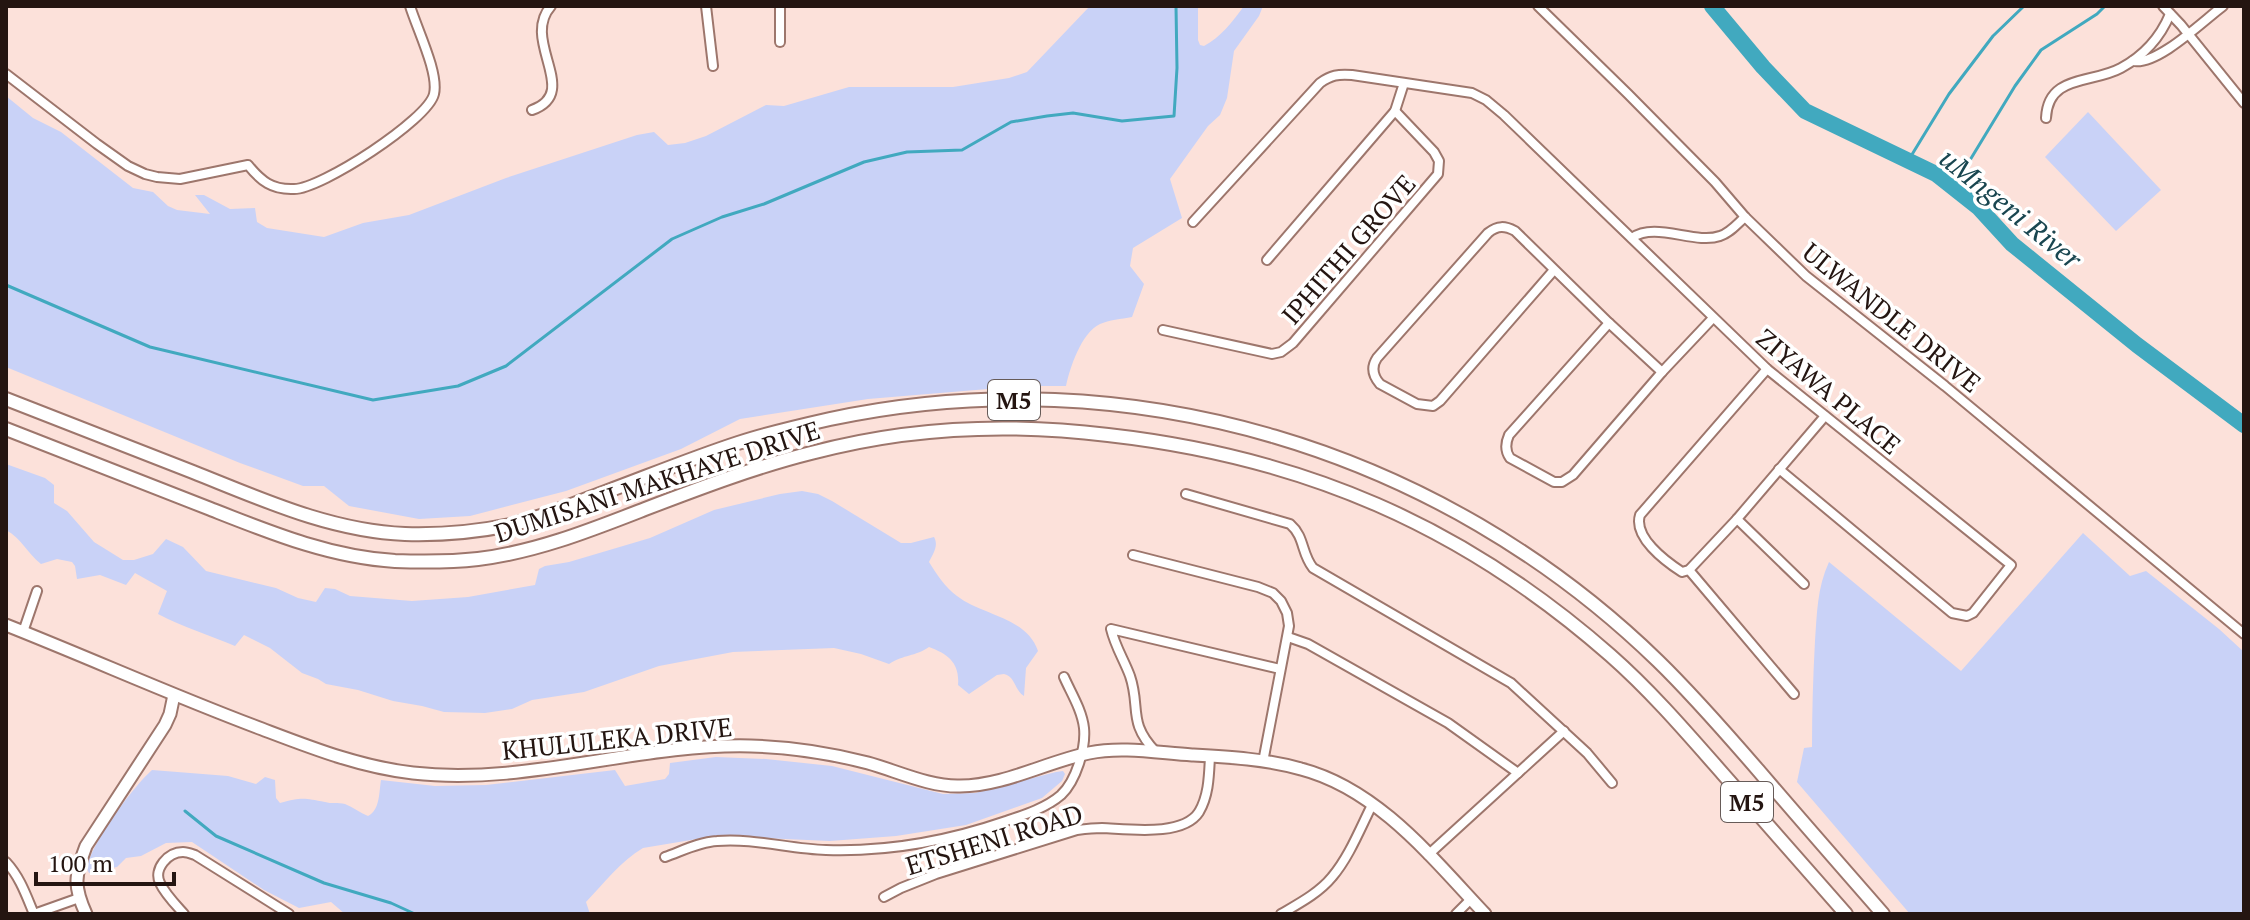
<svg xmlns="http://www.w3.org/2000/svg" width="2250" height="920" font-family="'PT Serif',serif">
<style>
.green{fill:#c9d2f7}
.lines{fill:none;stroke-linecap:round;stroke-linejoin:round}
.stream{stroke:#41a9bf;stroke-width:3}
.river{stroke:#41a9bf;stroke-width:16}
.street-casing{stroke:#9d766c;stroke-width:12}
.secondary-casing{stroke:#9d766c;stroke-width:15}
.primary-casing{stroke:#9d766c;stroke-width:16}
.street{stroke:#fff;stroke-width:8}
.secondary{stroke:#fff;stroke-width:11}
.primary{stroke:#fff;stroke-width:12}
.labels{text-anchor:middle;dominant-baseline:central;stroke-width:7;stroke-linejoin:round;paint-order:stroke}
.shield{fill:#fff;stroke:#665b58;stroke-width:2}
.shield-label{font-size:24px;font-weight:bold;fill:#241511}
.street-label{font-size:26px;fill:#241511;stroke:#fff}
.water-label{font-size:28px;font-style:italic;fill:#194650;stroke:#fff}
</style>
<rect width="100%" height="100%" fill="#fce1da"/>
<g class="green">
<path d="M1090,6H1198V40L1200,45L1204,46C1220,38 1233,21 1244,6H1263L1259,16L1234,51L1227,98L1220,115L1208,126L1170,179L1182,218L1133,248L1130,266L1144,284L1132,317C1121,319 1109,320 1100,324C1081,333 1070,368 1066,386H1025L868,399L740,419L681,449L566,491L470,516L419,519L349,506L324,486H303L240,463L6,367V96L33,118L61,132L133,188L153,192L168,206L177,210L210,214L195,195H204L230,209L255,208L257,222L267,228L324,237L363,223L409,215L506,178L637,135L654,132L668,145L685,143L706,136L766,105L784,106L849,87H953L1009,78L1027,72Z"/>
<polygon points="2088,112 2161,190 2116,231 2045,157"/>
<path d="M6,464L45,478L54,485V503L67,511L94,542L123,560H134L153,554L166,539L183,547L206,571L276,588L298,598L316,602L325,588L335,589L350,596L412,601L468,597L535,585L539,569L545,566L569,562L650,538L714,510L780,494L802,491L818,494L832,501L901,543H911L934,537C939,546 933,554 929,562C937,575 945,587 957,596C983,616 1027,617 1038,651L1026,668L1024,696C1014,690 1016,677 1004,674L997,675L969,694L958,685C960,663 948,654 929,647C914,657 905,654 889,664L861,654L834,648L733,652L659,666L584,692L532,700L512,709L485,713L444,712L422,706L393,701L358,690L326,684L318,679L302,673L270,648L244,635L235,646C209,635 183,627 158,614L167,591L135,573L126,585L100,575L77,579L75,566L72,562L57,559L41,564C27,553 22,539 6,530Z"/>
<path d="M2083,533L2130,576L2146,571L2219,629L2244,652V914H1910L1797,782L1804,748L1812,747C1812,712 1813,677 1815,641C1817,614 1817,588 1829,562L1961,671Z"/>
<path d="M716,757L766,759L832,766L943,794L975,793L1056,772L1063,771L1065,774L1062,781L1042,798L966,825L896,836L830,841L715,836L643,848C621,861 604,883 586,902L590,914H422L402,912L396,914H345L331,902L299,908L264,890L192,842L166,843L141,856L126,858L117,867L89,873L87,869C90,844 133,787 152,770L228,776L256,784L265,777L275,780L276,798L280,803C302,797 304,798 325,802C331,804 338,802 345,804C353,807 360,813 368,816C380,810 379,792 381,780L435,786L486,785L615,770L625,786L665,779L669,774L670,763Z"/>
</g>
<g class="lines">
<g class="stream">
<polyline points="1908,161 1949,94 1993,36 2024,6"/>
<polyline points="1953,188 2015,86 2041,50 2097,14 2105,6"/>
<polyline points="6,285 150,347 373,400 458,386 506,366 672,239 722,217 764,204 864,162 907,152 962,150 1011,122 1047,116 1073,113 1122,121 1174,116 1177,68 1176,6"/>
<polyline points="185,811 216,836 324,883 391,903 415,914"/>
</g>
<polyline class="river" points="1712,6 1763,67 1805,111 1936,174 1979,208 2012,244 2137,345 2244,425"/>
<defs>
<g id="street">
<polyline points="706,6 713,66"/>
<polyline points="1538,6 1628,94 1715,182 1745,217 1806,276 1945,386 2244,634"/>
<polyline points="2163,6 2181,25 2244,103"/>
<polyline points="780,42 780,6"/>
<path d="M2133,61C2157,66 2203,21 2223,6"/>
<path d="M6,74L97,144L128,166L145,174L157,177L180,179L248,165C261,181 272,190 294,189C321,189 428,120 434,94C439,73 417,29 410,6"/>
<path d="M532,110C582,92 520,41 551,6"/>
<path d="M2046,118C2048,74 2092,84 2121,68C2145,55 2160,38 2170,14"/>
<path d="M1193,222L1320,83C1331,75 1338,74 1352,75L1472,93L1486,100L1504,115L1767,369L2011,565L1973,613L1967,616L1952,613L1779,469"/>
<path d="M1632,238C1655,221 1695,245 1720,236C1730,233 1737,224 1745,217"/>
<polyline points="1267,260 1395,111 1404,83"/>
<path d="M1554,270L1440,401L1433,406L1417,404L1380,384C1373,376 1371,367 1377,358L1488,233C1498,225 1505,226 1515,231L1609,323L1662,372"/>
<path d="M1609,323L1509,435C1505,444 1505,451 1510,458L1554,482H1562L1573,475L1662,372L1713,318"/>
<polyline points="1163,330 1272,354 1281,352 1293,343 1438,174 1439,161 1434,152 1395,111"/>
<path d="M1767,369L1640,515C1633,537 1665,561 1682,572L1689,570L1737,519L1825,416"/>
<path d="M1186,494L1290,524C1305,537 1301,553 1313,568L1511,683L1587,753L1612,783"/>
<polyline points="1737,519 1804,584"/>
<polyline points="1133,555 1258,587 1273,593 1281,601 1287,613 1289,626 1263,762"/>
<polyline points="1689,570 1794,694"/>
<polyline points="23,632 37,591"/>
<polyline points="1288,637 1308,644 1448,723 1518,773"/>
<path d="M1156,752C1127,722 1141,708 1130,676C1124,660 1115,646 1111,629L1280,669"/>
<polyline points="1428,855 1564,731"/>
<path d="M665,857C682,851 699,842 717,841C754,838 790,849 826,850C887,852 948,841 1006,821C1024,815 1046,808 1061,795C1076,781 1086,748 1084,728C1082,710 1071,693 1064,677"/>
<path d="M6,862C20,877 26,895 34,914"/>
<path d="M884,897L901,888L936,874L1077,830C1085,829 1094,828 1102,828C1128,829 1183,837 1199,812C1209,795 1209,775 1210,756"/>
<polyline points="34,914 79,898"/>
<path d="M184,914C176,905 165,894 160,883C153,869 168,852 183,852C187,852 192,854 195,855L289,914"/>
<path d="M1281,914C1298,904 1319,893 1332,877C1349,857 1360,829 1372,805"/>
<polyline points="1456,914 1471,899"/>
</g>
<g id="secondary">
<path d="M6,625C92,659 176,697 262,729C312,748 360,767 413,773C527,786 638,743 751,746C791,747 830,753 868,763C897,771 930,787 960,786C1004,786 1046,762 1089,753C1122,746 1159,753 1192,755C1228,757 1266,759 1301,769C1378,789 1433,859 1485,914"/>
<path d="M86,914C73,886 75,875 86,846L165,725L170,714L174,695"/>
</g>
<g id="primary">
<path d="M6,399C68,423 131,448 193,472C261,499 330,531 405,534C439,535 476,532 510,525C541,518 570,505 600,494C646,477 692,458 738,443C768,433 799,426 830,419C1129,355 1440,449 1658,661C1693,695 1726,733 1758,770C1799,818 1841,866 1883,914"/>
<path d="M6,429C73,455 140,482 208,508C269,532 329,557 395,561C423,562 451,562 478,559C536,552 591,530 645,509C700,488 755,467 811,453C908,427 1010,423 1108,435C1303,457 1462,525 1610,655C1651,691 1687,733 1723,774C1764,821 1805,867 1846,914"/>
</g>
</defs>
<use href="#street" class="street-casing"/>
<use href="#secondary" class="secondary-casing"/>
<use href="#primary" class="primary-casing"/>
<use href="#street" class="street"/>
<use href="#secondary" class="secondary"/>
<use href="#primary" class="primary"/>
</g>
<g class="labels">
<g class="shield">
<rect x="988" y="380" width="52" height="40" rx="6"/>
<rect x="1721" y="782" width="52" height="40" rx="6"/>
</g>
<g class="shield-label">
<text x="1014" y="400">M5</text>
<text x="1747" y="802">M5</text>
</g>
<g class="street-label">
<text transform="translate(1348 249) rotate(-49)">IPHITHI GROVE</text>
<text transform="translate(1892 317) rotate(39)">ULWANDLE DRIVE</text>
<text transform="translate(1829 391) rotate(40)">ZIYAWA PLACE</text>
<text transform="translate(657 481) rotate(-18)">DUMISANI MAKHAYE DRIVE</text>
<text transform="translate(617 738) rotate(-6)">KHULULEKA DRIVE</text>
<text transform="translate(994 839) rotate(-17)">ETSHENI ROAD</text>
</g>
<g class="water-label">
<text transform="translate(2011 208) rotate(39)">uMngeni River</text>
</g>
</g>
<rect width="2250" height="920" fill="none" stroke="#241511" stroke-width="16"/>
<path d="M36 872v12h138v-12" fill="none" stroke="#241511" stroke-width="4"/>
<text x="48" y="872" font-size="24" fill="#241511" stroke="#ffffff" stroke-width="6" paint-order="stroke">100 m</text>
</svg>
